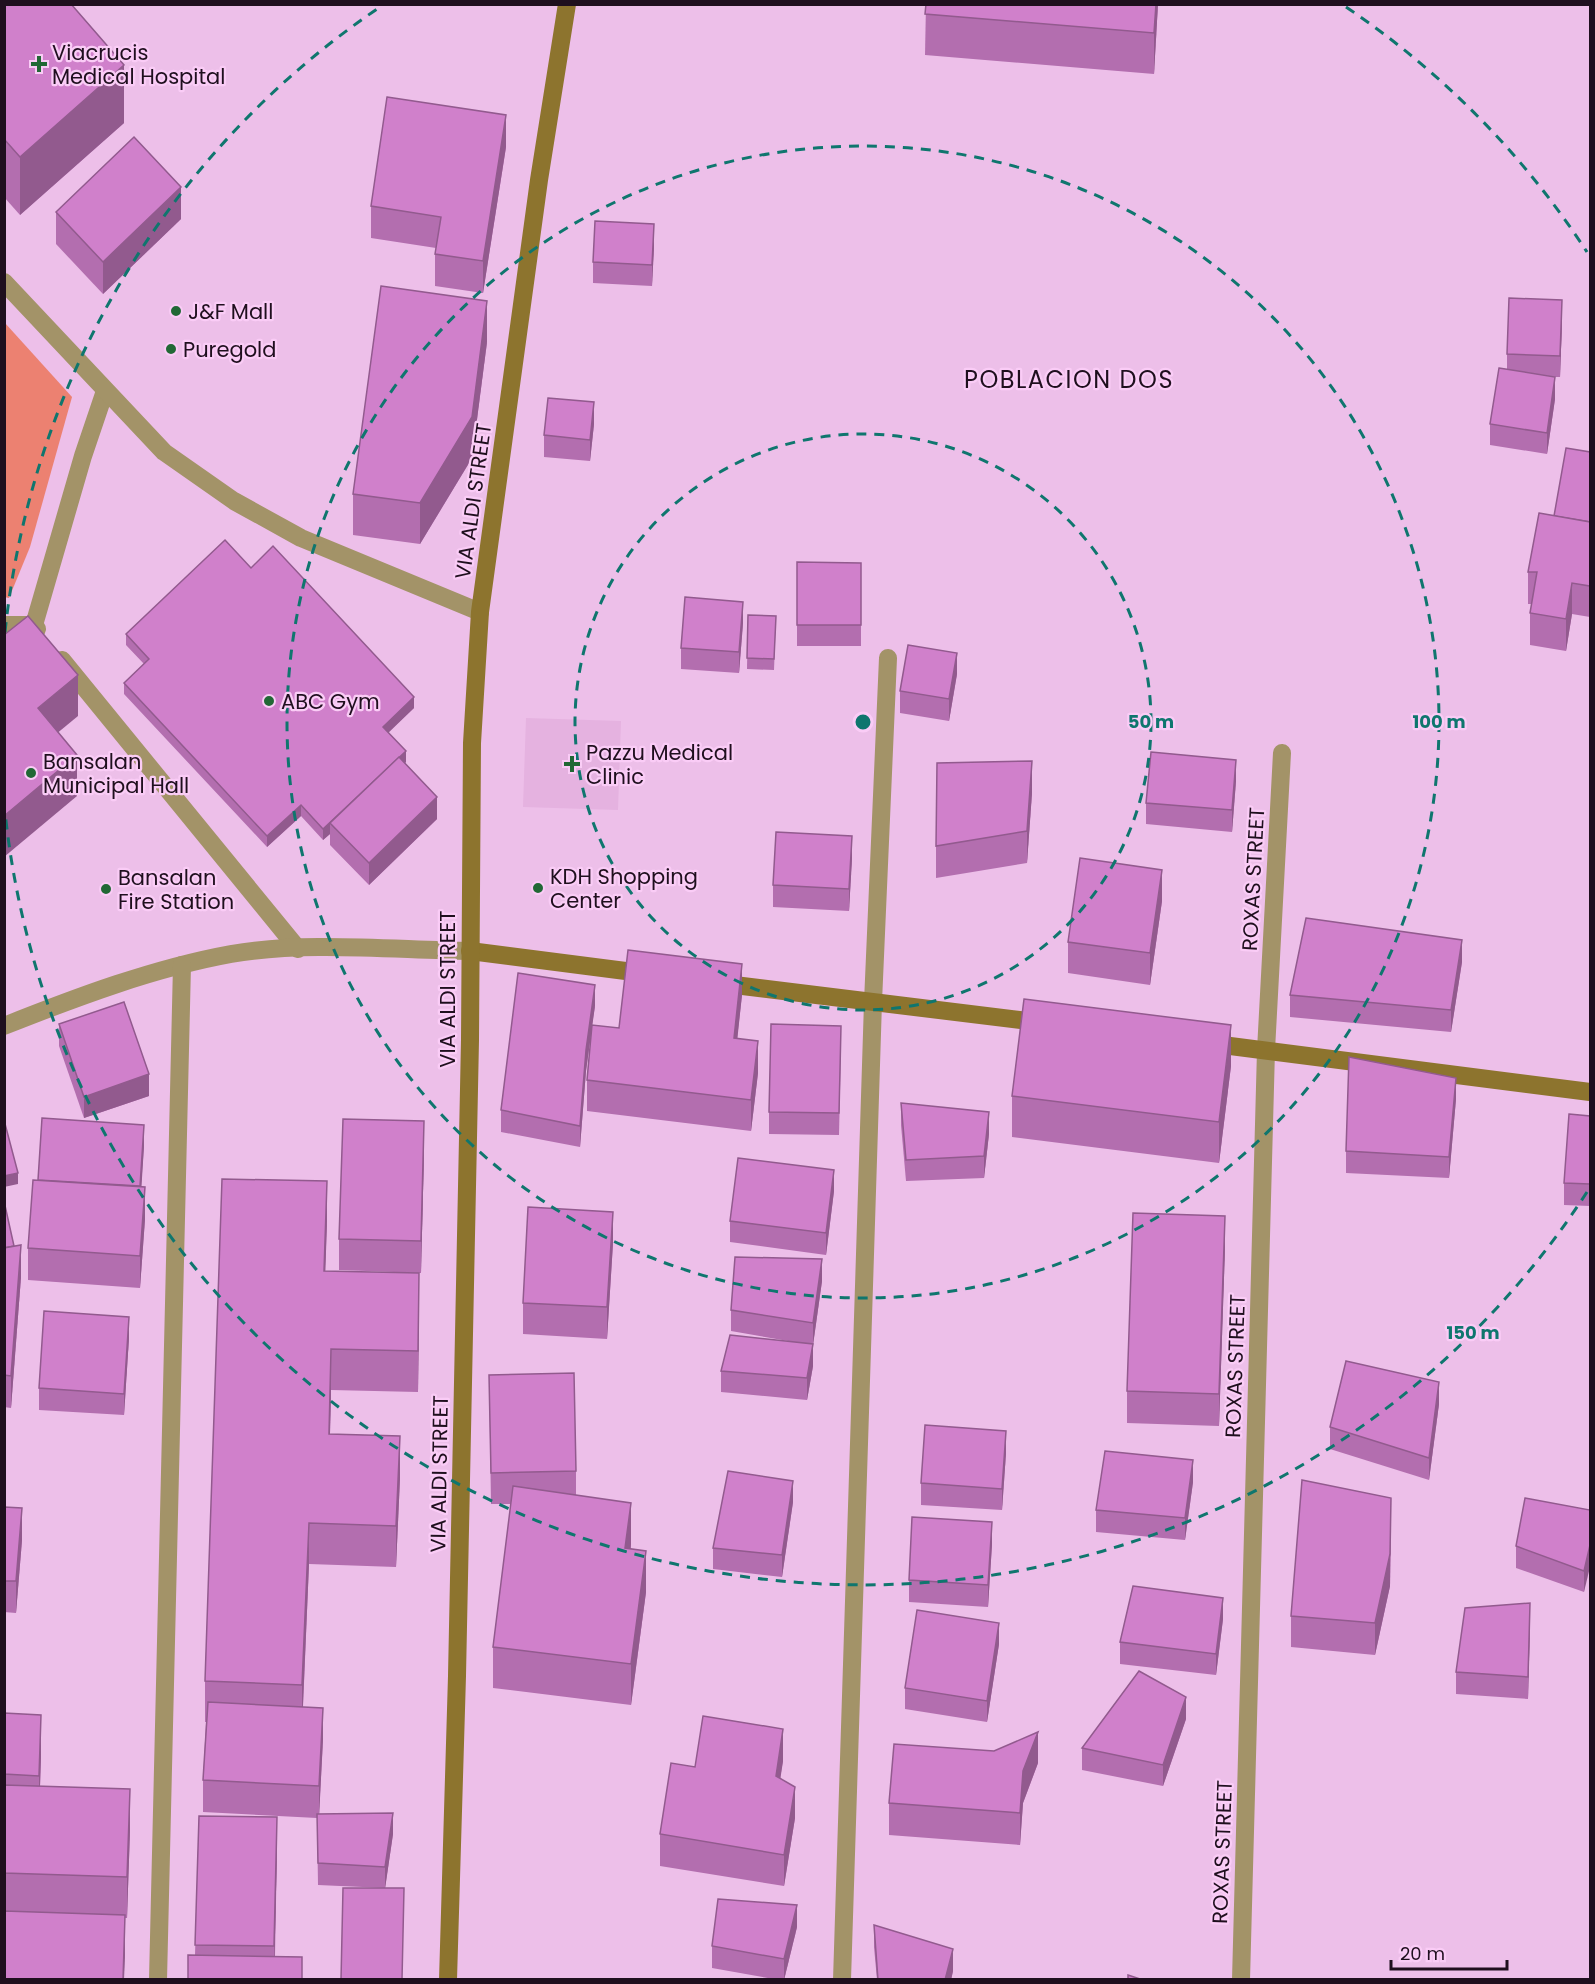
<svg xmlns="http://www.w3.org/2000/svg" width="1595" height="1984" font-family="Poppins,sans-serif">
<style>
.built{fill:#e5b2e0}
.green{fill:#ec8171}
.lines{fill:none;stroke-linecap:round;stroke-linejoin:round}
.lane{stroke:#a39368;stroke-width:18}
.street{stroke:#a39368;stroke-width:18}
.secondary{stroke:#8d742e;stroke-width:18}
.wall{fill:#b36eaf}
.shaded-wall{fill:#925a8e}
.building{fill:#d080cb;stroke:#925a8e;stroke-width:1.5}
.ring{fill:none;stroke:#0f766e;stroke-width:3;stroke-dasharray:10 8}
.poi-dot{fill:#216835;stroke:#faccf6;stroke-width:2}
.labels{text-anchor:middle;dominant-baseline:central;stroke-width:4.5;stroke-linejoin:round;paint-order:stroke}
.poi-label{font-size:21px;fill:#1f0f1e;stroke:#faccf6;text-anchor:start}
.street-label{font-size:21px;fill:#1f0f1e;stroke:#faccf6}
.quarter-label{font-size:24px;letter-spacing:1.5px;fill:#1f0f1e;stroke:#faccf6}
.centre{fill:#0f766e;stroke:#faccf6;stroke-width:3}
.ring-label{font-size:18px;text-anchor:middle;font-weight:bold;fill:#0f766e;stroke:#faccf6;stroke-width:4.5;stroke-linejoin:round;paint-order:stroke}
</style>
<rect width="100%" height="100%" fill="#edbfe9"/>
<polygon class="built" points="526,718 621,721 618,810 523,807"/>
<polygon class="green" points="5,323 72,397 30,547 9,598 4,597"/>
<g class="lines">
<g class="lane">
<polyline points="4,625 34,625 37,629"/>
<polyline points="34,625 83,456 105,391"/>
<polyline points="62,660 298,949"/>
</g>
<g class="street">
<polyline points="4,282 164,452 234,501 301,538 480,612"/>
<path d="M4,1026C77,997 154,968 231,954C307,941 393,950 470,951"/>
<polyline points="158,1980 182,965"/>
<polyline points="842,1980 873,1002 888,658"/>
<polyline points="1241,1980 1266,1050 1282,753"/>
</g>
<g class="secondary">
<polyline points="470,951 649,974"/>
<polyline points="718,983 1045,1023"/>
<polyline points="1207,1043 1590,1092"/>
<polyline points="448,1980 457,1676 470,1040 472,743 480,612 539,180 567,4"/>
</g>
</g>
<g class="wall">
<polygon points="4,4 124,123 20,215 4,197"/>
<polygon points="926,4 1158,4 1154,74 925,55"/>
<polygon points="506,147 483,293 435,286 435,254 436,248 371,238 371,206"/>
<polygon points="56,212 181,219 103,294 56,244"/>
<polygon points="654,246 652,286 593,283 593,262"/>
<polygon points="1562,322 1560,377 1552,377 1555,399 1547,454 1490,445 1490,424 1507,370 1507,354"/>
<polygon points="487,342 472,458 420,544 353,535 353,494"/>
<polygon points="594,424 590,461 544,457 544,435"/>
<polygon points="1590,452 1590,617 1572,614 1566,651 1530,645 1530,613 1532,604 1528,604 1528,572 1554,516"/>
<polygon points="797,562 861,563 861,646 797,646"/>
<polygon points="748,615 776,616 774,670 747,669"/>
<polygon points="743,623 739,673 681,669 681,648"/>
<polygon points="126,634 414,708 388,732 406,762 405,763 437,819 369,885 330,845 330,834 323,840 301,816 267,847 124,694 124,683 144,664 126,645"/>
<polygon points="957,674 949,721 900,713 900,691"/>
<polygon points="1236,781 1232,832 1146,824 1146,803"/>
<polygon points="1032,793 1027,863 936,878 936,846"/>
<polygon points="852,858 849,911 773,907 773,885"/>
<polygon points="1162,901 1150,985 1068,973 1068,942"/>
<polygon points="1462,962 1451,1032 1290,1017 1290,995"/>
<polygon points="742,995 737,1039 758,1073 751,1131 587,1111 587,1080 592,1026 586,1071 580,1147 501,1132 501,1110 595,1006 592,1025 619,1028"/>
<polygon points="59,1024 149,1096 84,1118 59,1046"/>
<polygon points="841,1047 839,1135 769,1134 769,1112"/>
<polygon points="1231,1066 1219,1163 1012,1137 1012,1096"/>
<polygon points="1456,1099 1449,1178 1346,1173 1346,1151"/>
<polygon points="901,1103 989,1134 984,1178 906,1181 901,1125"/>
<polygon points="1590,1116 1590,1206 1564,1205 1564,1183"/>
<polygon points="144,1146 141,1187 145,1219 140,1288 28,1280 28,1248 38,1180"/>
<polygon points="424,1153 421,1273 339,1270 339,1239"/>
<polygon points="834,1191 826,1255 730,1242 730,1221"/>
<polygon points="4,1201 21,1277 11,1408 4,1407"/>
<polygon points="327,1222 325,1271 419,1314 418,1392 331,1390 330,1434 400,1478 396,1567 309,1564 303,1707 323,1739 319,1814 393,1834 385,1888 318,1885 317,1818 203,1812 203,1780 206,1722 205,1722 205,1681"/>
<polygon points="613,1243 607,1339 523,1334 523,1303"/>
<polygon points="1225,1248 1219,1426 1127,1423 1127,1391"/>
<polygon points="822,1281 813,1345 813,1366 807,1400 721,1392 721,1371 794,1342 731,1331 731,1310"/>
<polygon points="129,1338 124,1415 39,1410 39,1388"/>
<polygon points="489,1375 576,1471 576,1495 631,1544 631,1549 646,1592 631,1705 493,1688 493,1647 511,1504 491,1504"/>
<polygon points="1439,1404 1429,1480 1330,1449 1330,1427"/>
<polygon points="1006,1453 1002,1510 921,1505 921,1483"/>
<polygon points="1193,1482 1185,1540 1096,1532 1096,1510"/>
<polygon points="793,1502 782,1577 713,1569 713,1548"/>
<polygon points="4,1507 22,1540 16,1613 4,1612"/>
<polygon points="1590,1510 1584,1592 1516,1568 1516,1546"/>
<polygon points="1391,1529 1390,1586 1375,1655 1291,1647 1291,1616"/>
<polygon points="992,1544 988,1607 909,1602 909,1580"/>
<polygon points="1223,1619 1216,1675 1120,1664 1120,1642"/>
<polygon points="1530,1624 1528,1699 1456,1694 1456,1672"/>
<polygon points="999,1644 987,1722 905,1709 905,1688"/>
<polygon points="4,1713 41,1756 40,1786 130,1830 127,1918 125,1918 125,1956 4,1980"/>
<polygon points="1186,1719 1163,1786 1082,1770 1082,1748"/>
<polygon points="783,1761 780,1778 795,1818 784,1886 660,1866 660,1834 695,1767"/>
<polygon points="1038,1763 1023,1803 1020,1845 889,1835 889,1803"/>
<polygon points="199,1816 277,1849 275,1956 302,1980 195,1955"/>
<polygon points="874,1925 953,1971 951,1980 877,1980 874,1947"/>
<polygon points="797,1927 784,1980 779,1980 712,1968 712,1946"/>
</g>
<g class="shaded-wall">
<polygon points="1156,4 1158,4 1154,74 1154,33"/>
<polygon points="124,65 124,123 20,215 20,157"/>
<polygon points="506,115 506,147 483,293 483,261"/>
<polygon points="181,187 181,219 103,294 103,262"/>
<polygon points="654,224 654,246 652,286 652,265"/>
<polygon points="1562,300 1562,322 1560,377 1560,356"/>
<polygon points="487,301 487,342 472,458 420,544 420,503"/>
<polygon points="1555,377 1555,399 1547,454 1547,433"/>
<polygon points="594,402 594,424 590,461 590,440"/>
<polygon points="1572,583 1572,614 1566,651 1566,619"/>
<polygon points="743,602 743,623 739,673 739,652"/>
<polygon points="957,653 957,674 949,721 949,699"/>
<polygon points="78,675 78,716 38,749 38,708"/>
<polygon points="414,697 414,708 383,738 383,727"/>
<polygon points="406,751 406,762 335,829 330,823 330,834 323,840 323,829"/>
<polygon points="77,755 77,796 4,857 4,816"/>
<polygon points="1236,760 1236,781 1232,832 1232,810"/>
<polygon points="1032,761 1032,793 1027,863 1027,831"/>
<polygon points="437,797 437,819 369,885 369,863"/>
<polygon points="301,805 301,816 267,847 267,836"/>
<polygon points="852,836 852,858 849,911 849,889"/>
<polygon points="1162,870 1162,901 1150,985 1150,953"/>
<polygon points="1462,940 1462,962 1451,1032 1451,1010"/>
<polygon points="742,964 742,995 734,1070 734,1038"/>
<polygon points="595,985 595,1006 586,1071 580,1147 580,1126 586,1050"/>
<polygon points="1231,1025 1231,1066 1219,1163 1219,1122"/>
<polygon points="758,1041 758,1073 751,1131 751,1100"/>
<polygon points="149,1074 149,1096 84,1118 84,1097"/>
<polygon points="1456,1078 1456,1099 1449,1178 1449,1157"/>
<polygon points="989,1112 989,1134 984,1178 984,1156"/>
<polygon points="424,1121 424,1153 421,1273 421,1241"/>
<polygon points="144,1125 144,1146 140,1210 140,1189"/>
<polygon points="834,1170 834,1191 826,1255 826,1233"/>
<polygon points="18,1173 18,1184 4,1187 4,1176"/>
<polygon points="327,1181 327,1222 324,1312 324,1271"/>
<polygon points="145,1187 145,1219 140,1288 140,1256"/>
<polygon points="613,1212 613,1243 607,1339 607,1307"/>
<polygon points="1225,1216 1225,1248 1219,1426 1219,1394"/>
<polygon points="21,1245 21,1277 11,1408 11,1376"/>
<polygon points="822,1259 822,1281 813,1345 813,1323"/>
<polygon points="419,1273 419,1314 418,1392 418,1351"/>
<polygon points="129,1317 129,1338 124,1415 124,1394"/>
<polygon points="813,1344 813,1366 807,1400 807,1378"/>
<polygon points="331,1349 331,1390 329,1475 329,1434"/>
<polygon points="1439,1382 1439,1404 1429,1480 1429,1458"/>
<polygon points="1006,1431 1006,1453 1002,1510 1002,1489"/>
<polygon points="400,1436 400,1478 396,1567 396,1526"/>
<polygon points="1193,1460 1193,1482 1185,1540 1185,1518"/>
<polygon points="793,1481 793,1502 782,1577 782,1555"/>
<polygon points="1391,1498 1390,1586 1375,1655 1375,1623"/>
<polygon points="631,1503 631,1544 625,1589 625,1548"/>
<polygon points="22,1508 22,1540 16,1613 16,1581"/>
<polygon points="992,1522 992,1544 988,1607 988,1585"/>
<polygon points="309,1523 309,1564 302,1726 302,1685"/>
<polygon points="1590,1545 1590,1567 1584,1592 1584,1571"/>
<polygon points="646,1551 646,1592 631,1705 631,1664"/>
<polygon points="1223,1598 1223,1619 1216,1675 1216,1654"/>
<polygon points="1530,1603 1530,1624 1528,1699 1528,1677"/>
<polygon points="999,1623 999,1644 987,1722 987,1701"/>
<polygon points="1186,1697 1186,1719 1163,1786 1163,1765"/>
<polygon points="323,1708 323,1739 319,1818 319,1786"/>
<polygon points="41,1715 41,1756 39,1817 39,1776"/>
<polygon points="783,1729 783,1761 776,1808 776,1776"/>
<polygon points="1038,1732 1038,1763 1023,1803 1020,1845 1020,1813 1023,1771"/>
<polygon points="795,1787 795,1818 784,1886 784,1855"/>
<polygon points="130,1789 130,1830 127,1918 127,1877"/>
<polygon points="393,1813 393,1834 385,1889 385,1867"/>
<polygon points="277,1817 277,1849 274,1978 274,1946"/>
<polygon points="797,1905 797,1927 784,1980 784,1959"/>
<polygon points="125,1915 125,1956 124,1980 123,1980"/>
<polygon points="953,1949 953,1971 951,1980 945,1980"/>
</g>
<g class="building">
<polygon points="4,4 71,4 124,65 20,157 4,139"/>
<polygon points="926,4 1156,4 1154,33 925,14"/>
<polygon points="387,97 506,115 483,261 435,254 441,217 371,206"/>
<polygon points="134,137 181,187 103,262 56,212"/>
<polygon points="595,221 654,224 652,265 593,262"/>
<polygon points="381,286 487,301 472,417 420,503 353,494"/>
<polygon points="1509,298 1562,300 1560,356 1507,354"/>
<polygon points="1499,368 1555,377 1547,433 1490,424"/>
<polygon points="548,398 594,402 590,440 544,435"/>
<polygon points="1566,448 1590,452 1590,522 1554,516"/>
<polygon points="1539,513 1590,522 1590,586 1572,583 1566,619 1530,613 1537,572 1528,572"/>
<polygon points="225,540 251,568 273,546 414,697 383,727 406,751 323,829 301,805 267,836 124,683 149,659 126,634"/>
<polygon points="797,562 861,563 861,625 797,625"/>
<polygon points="685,597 743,602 739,652 681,648"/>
<polygon points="748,615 776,616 774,659 747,658"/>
<polygon points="28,616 78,675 38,708 77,755 4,816 4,635"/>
<polygon points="908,645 957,653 949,699 900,691"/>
<polygon points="1151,752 1236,760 1232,810 1146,803"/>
<polygon points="399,757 437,797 369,863 330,823"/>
<polygon points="1032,761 1027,831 936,846 937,763"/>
<polygon points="776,832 852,836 849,889 773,885"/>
<polygon points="1080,858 1162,870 1150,953 1068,942"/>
<polygon points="1306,918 1462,940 1451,1010 1290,995"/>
<polygon points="628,950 742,964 734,1038 758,1041 751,1100 587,1080 592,1025 619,1028"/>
<polygon points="518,973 595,985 586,1050 580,1126 501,1110"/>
<polygon points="1024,999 1231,1025 1219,1122 1012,1096"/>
<polygon points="124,1002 149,1074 84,1097 59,1024"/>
<polygon points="771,1024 841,1026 839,1113 769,1112"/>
<polygon points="1349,1057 1456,1078 1449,1157 1346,1151"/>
<polygon points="901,1103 989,1112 984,1156 906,1160"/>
<polygon points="1569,1114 1590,1116 1590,1184 1564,1183"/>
<polygon points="42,1118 144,1125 140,1186 38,1180"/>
<polygon points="343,1119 424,1121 421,1241 339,1239"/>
<polygon points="4,1120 18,1173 4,1176"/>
<polygon points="738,1158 834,1170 826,1233 730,1221"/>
<polygon points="222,1179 327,1181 324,1271 419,1273 418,1351 331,1349 329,1434 400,1436 396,1526 309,1523 302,1685 205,1681"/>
<polygon points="33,1180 145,1187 140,1256 28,1248"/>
<polygon points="4,1201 14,1246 4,1248"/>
<polygon points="528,1207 613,1212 607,1307 523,1303"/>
<polygon points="1133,1213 1225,1216 1219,1394 1127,1391"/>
<polygon points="21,1245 11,1376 4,1375 4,1248"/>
<polygon points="735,1257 822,1259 813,1323 731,1310"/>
<polygon points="44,1311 129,1317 124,1394 39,1388"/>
<polygon points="730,1335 813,1344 807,1378 721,1371"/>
<polygon points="1346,1361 1439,1382 1429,1458 1330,1427"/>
<polygon points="574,1373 576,1471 491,1473 489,1375"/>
<polygon points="925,1425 1006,1431 1002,1489 921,1483"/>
<polygon points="1105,1451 1193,1460 1185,1518 1096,1510"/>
<polygon points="728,1471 793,1481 782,1555 713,1548"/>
<polygon points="1302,1480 1391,1498 1390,1554 1375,1623 1291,1616"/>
<polygon points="513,1486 631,1503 625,1548 646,1551 631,1664 493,1647"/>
<polygon points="1525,1498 1590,1510 1590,1545 1584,1571 1516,1546"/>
<polygon points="4,1507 22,1508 16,1581 4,1581"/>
<polygon points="912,1517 992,1522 988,1585 909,1580"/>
<polygon points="1133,1586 1223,1598 1216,1654 1120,1642"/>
<polygon points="1530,1603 1528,1677 1456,1672 1465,1608"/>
<polygon points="917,1610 999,1623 987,1701 905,1688"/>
<polygon points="1139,1671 1186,1697 1163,1765 1082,1748"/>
<polygon points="208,1702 323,1708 319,1786 203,1780"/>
<polygon points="4,1713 41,1715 39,1776 4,1774"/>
<polygon points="703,1716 783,1729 776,1776 795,1787 784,1855 660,1834 671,1763 695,1767"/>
<polygon points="1038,1732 1023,1771 1020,1813 889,1803 894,1744 994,1751"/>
<polygon points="4,1785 130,1789 127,1877 4,1873"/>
<polygon points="393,1813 385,1867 318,1863 317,1814"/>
<polygon points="199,1816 277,1817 274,1946 195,1945"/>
<polygon points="343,1888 404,1888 402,1980 341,1980"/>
<polygon points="718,1899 797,1905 784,1959 712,1946"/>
<polygon points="4,1911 125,1915 123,1980 4,1980"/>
<polygon points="874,1925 953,1949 945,1980 878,1980"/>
<polygon points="188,1955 302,1957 302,1980 188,1980"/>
<polygon points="1128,1975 1143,1980 1128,1980"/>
</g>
<g class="ring">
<circle cx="863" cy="722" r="288"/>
<circle cx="863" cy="722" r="576"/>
<path d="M1587 1192A863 863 0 0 1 5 812M5 632A863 863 0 0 1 380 7M1346 7A863 863 0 0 1 1587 252"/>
</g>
<g class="poi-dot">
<path d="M36 55h6v6h6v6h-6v6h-6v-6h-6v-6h6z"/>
<circle cx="176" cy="311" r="6"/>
<circle cx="171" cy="349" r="6"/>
<circle cx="269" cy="701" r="6"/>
<path d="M569 755h6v6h6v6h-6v6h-6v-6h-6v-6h6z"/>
<circle cx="31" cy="773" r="6"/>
<circle cx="538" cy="888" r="6"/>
<circle cx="106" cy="889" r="6"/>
</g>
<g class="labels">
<g class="poi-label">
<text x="52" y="52">Viacrucis<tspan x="52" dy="24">Medical Hospital</tspan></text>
<text x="188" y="311">J&amp;F Mall</text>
<text x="183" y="349">Puregold</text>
<text x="281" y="701">ABC Gym</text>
<text x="586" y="752">Pazzu Medical<tspan x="586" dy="24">Clinic</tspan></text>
<text x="43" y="761">Bansalan<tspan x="43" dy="24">Municipal Hall</tspan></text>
<text x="550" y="876">KDH Shopping<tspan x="550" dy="24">Center</tspan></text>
<text x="118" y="877">Bansalan<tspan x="118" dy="24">Fire Station</tspan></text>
</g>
<g class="street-label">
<text transform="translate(473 501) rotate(-82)">VIA ALDI STREET</text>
<text transform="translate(1253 879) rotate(-87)">ROXAS STREET</text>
<text transform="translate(447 989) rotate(-90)">VIA ALDI STREET</text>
<text transform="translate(1235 1366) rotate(-88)">ROXAS STREET</text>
<text transform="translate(439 1474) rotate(-89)">VIA ALDI STREET</text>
<text transform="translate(1222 1852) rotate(-88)">ROXAS STREET</text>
</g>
<g class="quarter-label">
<text x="1069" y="379">POBLACION DOS</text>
</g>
</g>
<circle cx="863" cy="722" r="9" class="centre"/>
<g class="ring-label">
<text x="1151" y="728">50 m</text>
<text x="1439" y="728">100 m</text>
<text x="1473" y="1339">150 m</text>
</g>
<rect width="1595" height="1984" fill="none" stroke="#1f0f1e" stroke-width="12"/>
<path d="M1391 1960v9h116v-9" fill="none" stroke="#1f0f1e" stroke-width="3"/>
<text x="1400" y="1960" font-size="18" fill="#1f0f1e" stroke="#faccf6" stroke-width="4.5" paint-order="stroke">20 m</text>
</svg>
